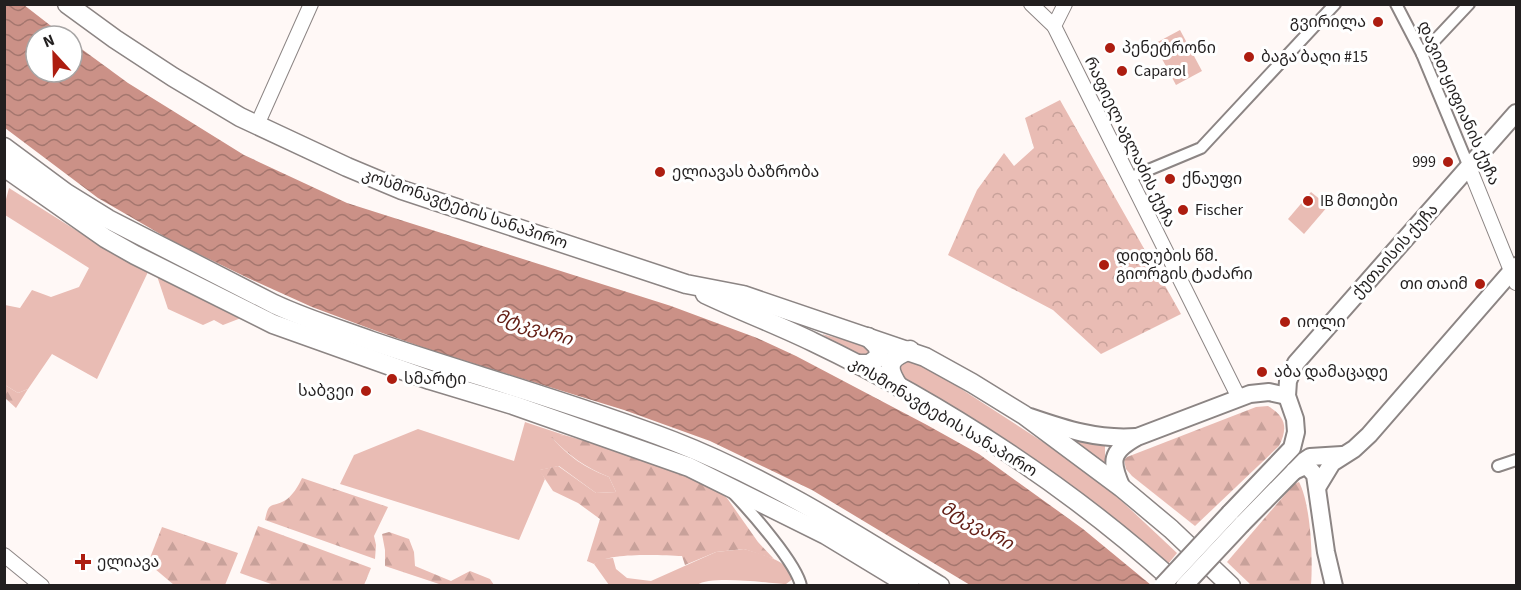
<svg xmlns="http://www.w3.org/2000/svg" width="1521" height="590" font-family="'Source Sans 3','Noto Sans Georgian',sans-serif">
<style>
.green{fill:#e9bcb4}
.forest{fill:url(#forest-firs)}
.park{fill:url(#park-crowns)}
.water{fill:url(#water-waves)}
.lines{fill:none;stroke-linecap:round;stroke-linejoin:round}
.minor-casing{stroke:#8c8584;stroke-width:14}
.tertiary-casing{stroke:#8c8584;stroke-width:16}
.secondary-casing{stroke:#8c8584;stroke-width:20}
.primary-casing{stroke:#8c8584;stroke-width:21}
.trunk-casing{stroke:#8c8584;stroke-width:21}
.minor{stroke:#fff;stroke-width:10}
.tertiary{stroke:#fff;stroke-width:14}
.secondary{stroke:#fff;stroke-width:16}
.primary{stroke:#fff;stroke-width:18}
.trunk{stroke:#fff;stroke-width:18}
.secondary-bridge-casing{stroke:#8c8584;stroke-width:20;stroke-linecap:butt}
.secondary-bridge{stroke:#fff;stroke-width:16}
.poi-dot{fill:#ad1d10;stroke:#fff;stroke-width:2}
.labels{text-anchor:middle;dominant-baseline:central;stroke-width:6;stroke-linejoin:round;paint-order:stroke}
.poi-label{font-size:16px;fill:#221f1f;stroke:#fff;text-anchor:start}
.street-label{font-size:16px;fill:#221f1f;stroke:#fff}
.water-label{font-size:18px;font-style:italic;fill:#621d14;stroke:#fff}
</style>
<defs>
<pattern id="forest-firs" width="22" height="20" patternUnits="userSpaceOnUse" patternTransform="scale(1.5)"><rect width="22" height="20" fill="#e9bcb4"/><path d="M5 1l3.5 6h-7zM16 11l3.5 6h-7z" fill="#c8a19a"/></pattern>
<pattern id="park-crowns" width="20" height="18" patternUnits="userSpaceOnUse" patternTransform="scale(1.5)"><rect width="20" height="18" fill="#e9bcb4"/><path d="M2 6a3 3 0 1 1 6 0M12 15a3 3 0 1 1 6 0" fill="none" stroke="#c8a19a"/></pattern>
<pattern id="water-waves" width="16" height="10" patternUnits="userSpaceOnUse" patternTransform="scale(1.5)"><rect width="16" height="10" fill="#cb9187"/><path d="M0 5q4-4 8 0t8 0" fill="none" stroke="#a4766e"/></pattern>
</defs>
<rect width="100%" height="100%" fill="#fff8f6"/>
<g class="green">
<polygon points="1180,30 1202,71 1176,85 1154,44"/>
<polygon points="9,188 109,251 148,272 97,379 52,354 28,389 18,393 5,385 5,305 20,308 32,290 51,297 79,287 89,268 5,215 5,203"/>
<polygon points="1311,192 1328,206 1304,234 1288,219"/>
<polygon points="157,276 241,318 223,325 214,320 203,325 168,309"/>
<polygon points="822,334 872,347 868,360 846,350"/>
<polygon points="908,360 935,372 1046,444 1112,492 1177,553 1168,564 1101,509 900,379 895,366"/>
<path d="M525,422L564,435L552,438C570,457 583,467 609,477L616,492L596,493L559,466L540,470L545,479L519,540L340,484L354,455L418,429L514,461Z"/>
<polygon points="1064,435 1089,443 1105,446 1105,468"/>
<path d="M744,549C760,554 789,560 794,578L786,584C767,583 711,575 697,585H609L594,564L600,559L613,558L616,569L627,578L651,581L716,552Z"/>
</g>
<g class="forest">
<polygon points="5,385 18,393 28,389 16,408 5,398"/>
<path d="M1268,406C1286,417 1288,428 1279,446L1195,526L1132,476L1126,469L1124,460L1127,457L1256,407Z"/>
<path d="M564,435L610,448L710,485L727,498L758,542L774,559L744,549L716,552L685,565L682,556C661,555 609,552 594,564L587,561L600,519L578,503L553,491L539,470L558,466L596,493L616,492L609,477C585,467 569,456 551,437Z"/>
<path d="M302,478L388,507L374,536L376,545L375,559L265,520C269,501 270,508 284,501C292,497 299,485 302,478Z"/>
<path d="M1299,482C1311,505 1313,559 1311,585H1251L1227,562L1294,484Z"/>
<polygon points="258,526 371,568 364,585 274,585 240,573"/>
<polygon points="162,527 238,553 225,585 174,585 148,563"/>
<polygon points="389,532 409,539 414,552 415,566 451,581 470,571 490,579 494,585 442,585 385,566 385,550 382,534"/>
</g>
<polygon class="park" points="1060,100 1181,314 1101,354 1053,310 948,255 977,190 1004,153 1014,166 1034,148 1025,118"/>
<polygon class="water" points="4,5 24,5 64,36 36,36 36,72 72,72 72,42 128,83 244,155 347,203 671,306 757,338 796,356 927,425 979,454 1083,529 1151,585 970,585 812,490 710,441 624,410 436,352 371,329 312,307 250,279 174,242 98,198 5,128"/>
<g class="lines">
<defs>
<g id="minor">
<polyline points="1396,4 1422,54 1469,167"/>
<polyline points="1422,54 1469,4"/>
<polyline points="1129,178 1201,148 1335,4"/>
<polyline points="1498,466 1516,460"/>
<path d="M734,494C751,512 797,564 801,586"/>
</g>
<g id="tertiary">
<polyline points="1031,4 1054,26 1239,398"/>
<polyline points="1054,26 1065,4"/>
<polyline points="257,125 311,4"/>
<polyline points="1469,167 1516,283"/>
<polyline points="4,555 42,586"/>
</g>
<g id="secondary">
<path d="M1030,417C1065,429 1098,440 1136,437"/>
<polyline points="1294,471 1303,467 1308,467 1315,475 1326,552 1334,586"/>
<polyline points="1318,486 1332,463 1354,449 1369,435 1516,266"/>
<path d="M1122,488C1110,461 1110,452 1137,437L1250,394L1269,392L1287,396"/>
<polyline points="1230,513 1292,448 1296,432 1295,419 1287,396 1288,381 1296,363 1516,113"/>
<polyline points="1242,524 1304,461 1310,457 1342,455"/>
</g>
<g id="primary">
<polyline points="67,4 115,39 173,77 240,117 347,167 402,190 686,284 743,295 925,357 972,383 1024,415 1122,488 1171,529 1231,586"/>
<path d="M705,294C741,311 778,325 813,342C943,404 1072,488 1179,586"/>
<polyline points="856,364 869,364 879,357 878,347 868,337"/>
<path d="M899,387C886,367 887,359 910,350"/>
</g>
<g id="trunk">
<path d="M4,147L66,193L108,219L274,304C306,319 339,329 372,341C472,375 574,403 673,441C768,478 854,533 940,586"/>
<polyline points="4,167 105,238 135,255 273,324 430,380 513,405 689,467 826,535 910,586"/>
</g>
</defs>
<use href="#minor" class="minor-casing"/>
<use href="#tertiary" class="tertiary-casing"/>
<use href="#secondary" class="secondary-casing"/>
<use href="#primary" class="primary-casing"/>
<use href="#trunk" class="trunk-casing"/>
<use href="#minor" class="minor"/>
<use href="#tertiary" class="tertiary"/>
<use href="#secondary" class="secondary"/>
<use href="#primary" class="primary"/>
<use href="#trunk" class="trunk"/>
<defs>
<g id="secondary-bridge">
<polyline points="1162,586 1230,513"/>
<polyline points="1184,586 1242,524"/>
</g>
</defs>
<use href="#secondary-bridge" class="secondary-bridge-casing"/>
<use href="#secondary-bridge" class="secondary-bridge"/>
</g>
<g class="poi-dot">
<circle cx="1378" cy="22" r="6"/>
<circle cx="1110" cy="48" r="6"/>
<circle cx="1249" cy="57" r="6"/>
<circle cx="1122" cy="71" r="6"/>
<circle cx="1448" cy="162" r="6"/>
<circle cx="660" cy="172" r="6"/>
<circle cx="1170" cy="179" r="6"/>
<circle cx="1308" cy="201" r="6"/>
<circle cx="1183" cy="210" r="6"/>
<circle cx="1104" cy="265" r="6"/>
<circle cx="1480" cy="284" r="6"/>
<circle cx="1285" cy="322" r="6"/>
<circle cx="1262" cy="372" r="6"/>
<circle cx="392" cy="379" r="6"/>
<circle cx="366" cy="391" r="6"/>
<path d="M80 553h6v6h6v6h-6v6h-6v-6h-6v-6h6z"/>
</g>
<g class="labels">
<g class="poi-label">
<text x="1366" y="22" text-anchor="end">გვირილა</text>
<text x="1122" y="48">პენეტრონი</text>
<text x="1261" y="57">ბაგა ბაღი #15</text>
<text x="1134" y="71">Caparol</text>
<text x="1436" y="162" text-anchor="end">999</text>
<text x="672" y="172">ელიავას ბაზრობა</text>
<text x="1182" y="179">ქნაუფი</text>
<text x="1320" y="201">IB მთიები</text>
<text x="1195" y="210">Fischer</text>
<text x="1116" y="256">დიდუბის წმ.<tspan x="1116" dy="18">გიორგის ტაძარი</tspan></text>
<text x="1468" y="284" text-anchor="end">თი თაიმ</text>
<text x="1297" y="322">იოლი</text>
<text x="1274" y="372">აბა დამაცადე</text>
<text x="404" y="379">სმარტი</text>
<text x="354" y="391" text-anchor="end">საბვეი</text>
<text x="97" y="562">ელიავა</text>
</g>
<g class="street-label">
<text transform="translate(1459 103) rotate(66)">დავით ყიფიანის ქუჩა</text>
<text transform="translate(1130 142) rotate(64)">რაფიელ აგლაძის ქუჩა</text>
<text transform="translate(465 209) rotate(19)">კოსმონავტების სანაპირო</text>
<text transform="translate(1395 251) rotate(-48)">ქუთაისის ქუჩა</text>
<text transform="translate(943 417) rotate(31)">კოსმონავტების სანაპირო</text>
</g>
<g class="water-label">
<text transform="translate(534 328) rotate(18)">მტკვარი</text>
<text transform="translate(977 526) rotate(29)">მტკვარი</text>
</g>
</g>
<rect width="1521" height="590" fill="none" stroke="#221f1f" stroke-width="12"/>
<g transform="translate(54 54) rotate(338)"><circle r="28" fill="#ffffff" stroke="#a7a5a5" stroke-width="1.5"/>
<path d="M0-4.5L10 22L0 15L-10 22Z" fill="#ad1d10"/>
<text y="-9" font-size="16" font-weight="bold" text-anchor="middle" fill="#221f1f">N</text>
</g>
</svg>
